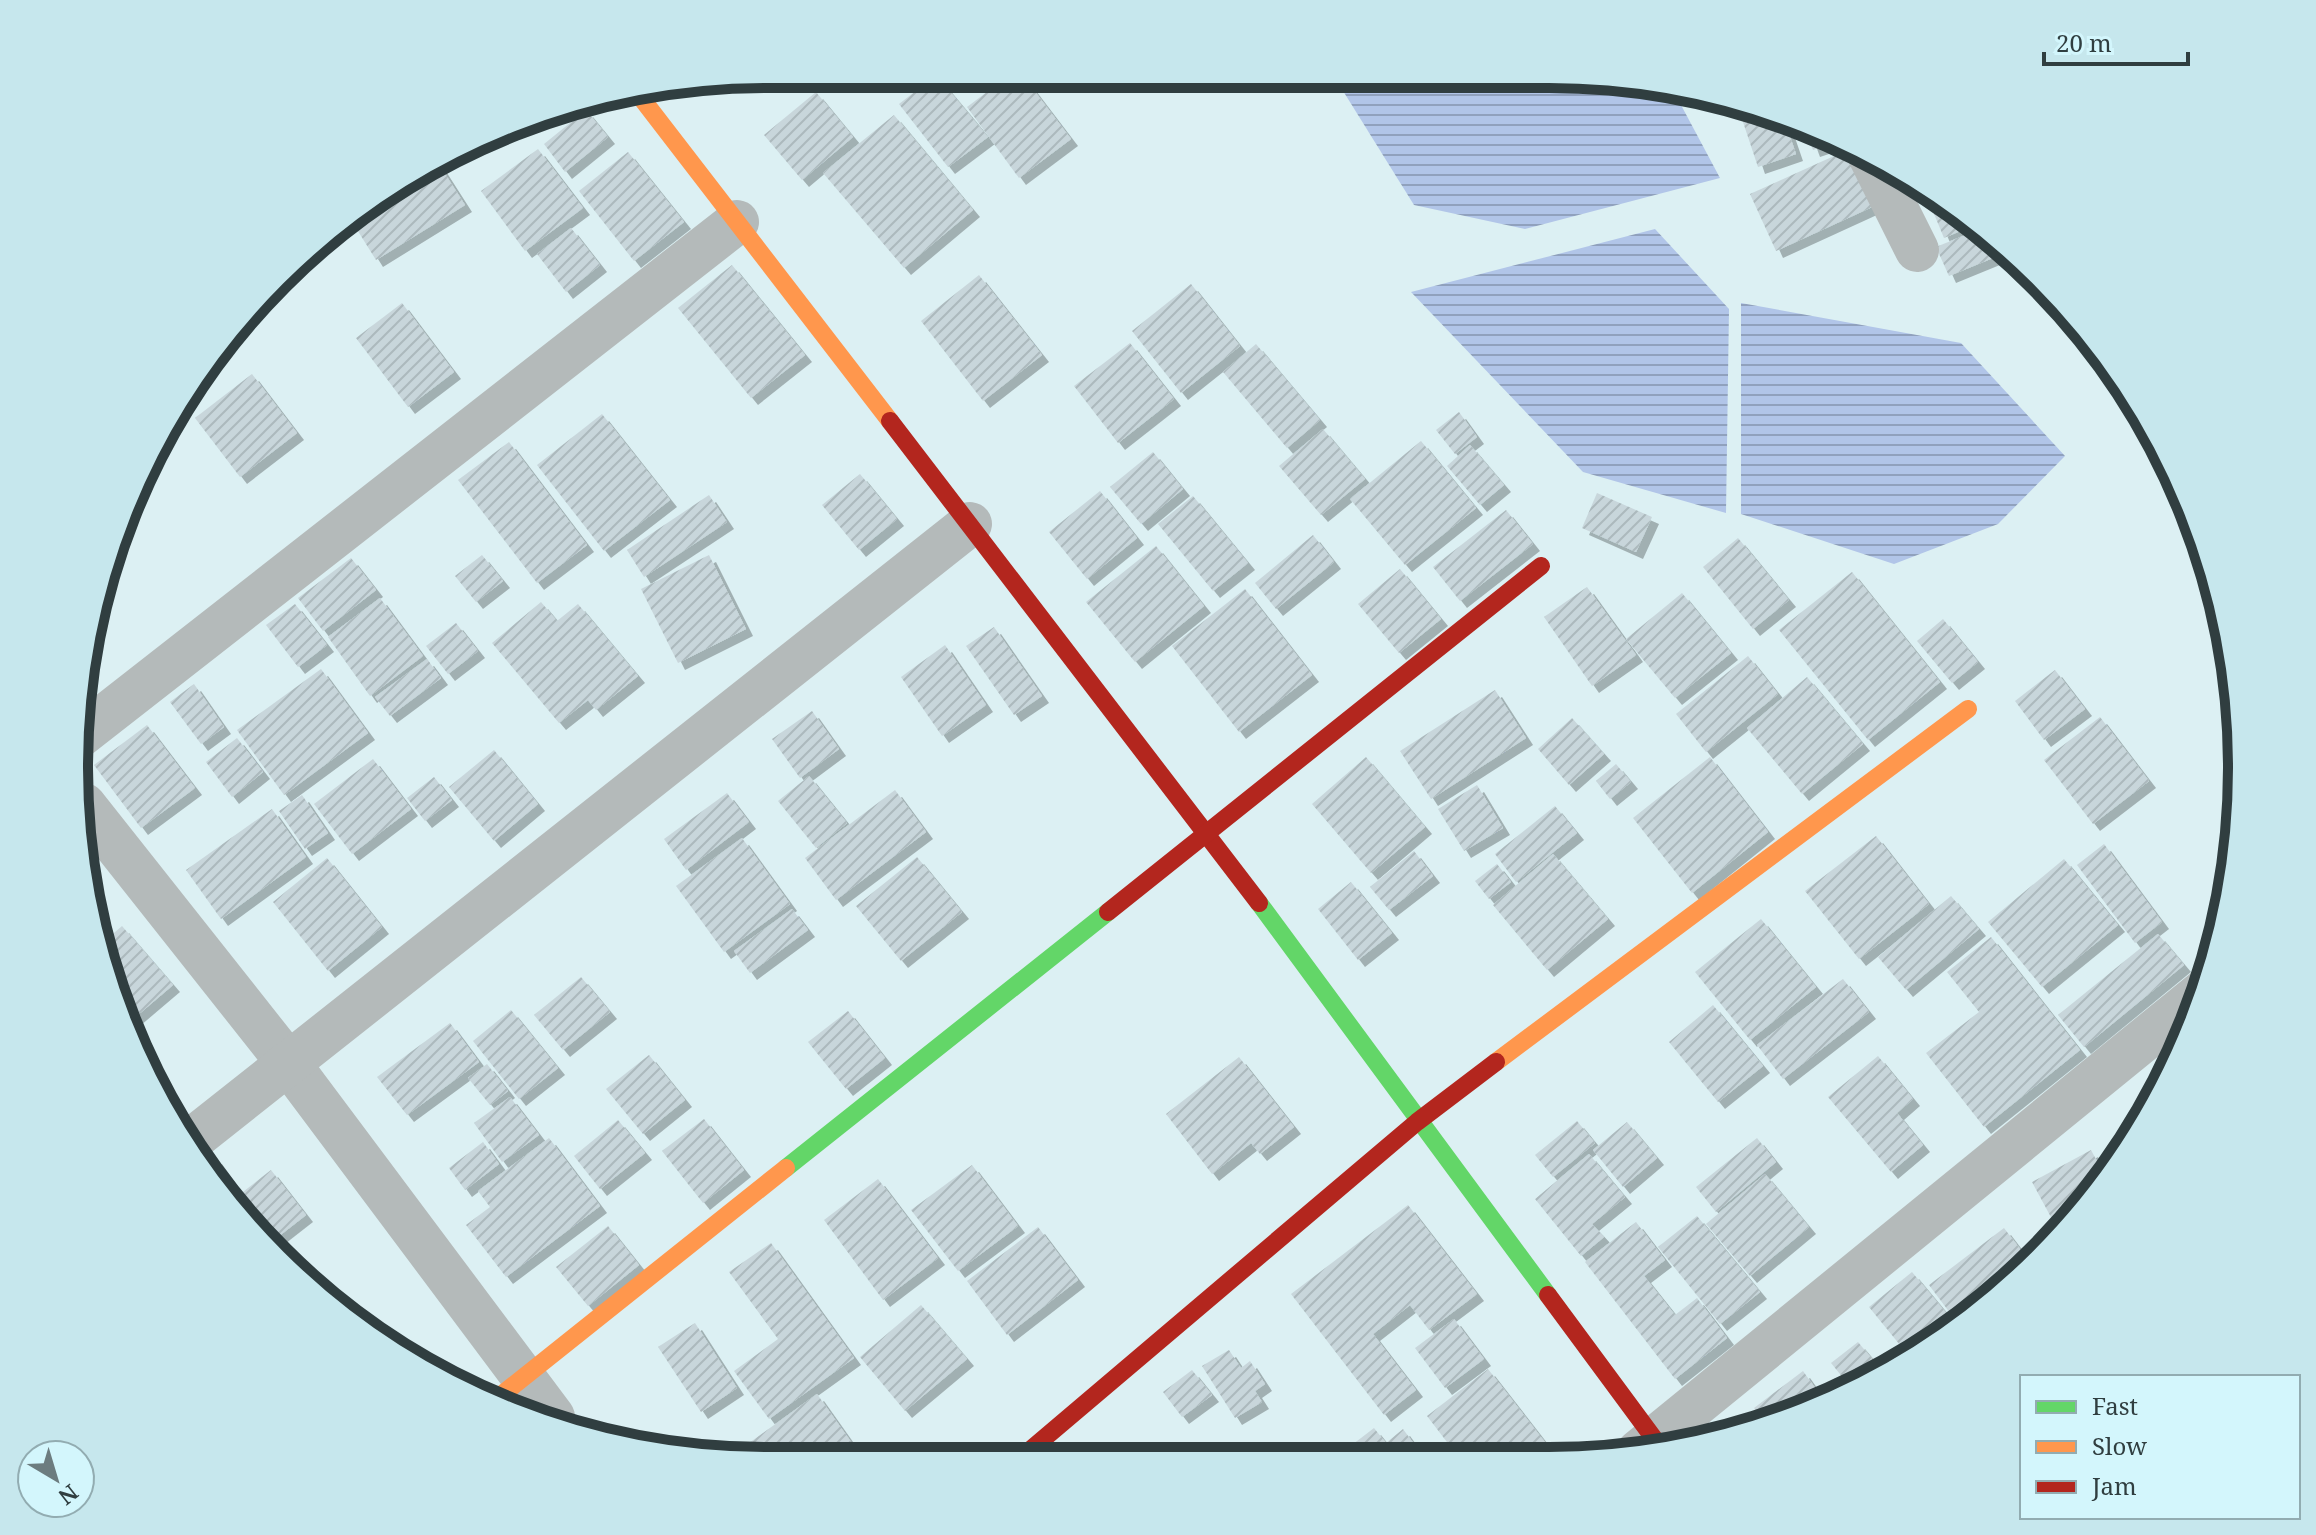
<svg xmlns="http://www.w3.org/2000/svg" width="2316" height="1535" font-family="'Noto Serif',serif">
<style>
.water{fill:url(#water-rules)}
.building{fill:url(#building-hatch);filter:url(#shadow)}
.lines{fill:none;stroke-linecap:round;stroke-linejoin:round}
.street{stroke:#b4baba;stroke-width:44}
.fast{stroke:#63d668;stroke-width:18}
.slow{stroke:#ff974d;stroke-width:18}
.jam{stroke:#b3261e;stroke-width:18}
.rim{fill:none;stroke:#303e40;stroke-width:10}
</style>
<defs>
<pattern id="water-rules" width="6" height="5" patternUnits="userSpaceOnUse" patternTransform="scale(2)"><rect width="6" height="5" fill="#b1c5e8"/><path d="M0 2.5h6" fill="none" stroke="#90a1bd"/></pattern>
<pattern id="building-hatch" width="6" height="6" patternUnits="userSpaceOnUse" patternTransform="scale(2)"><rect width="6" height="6" fill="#c8d6db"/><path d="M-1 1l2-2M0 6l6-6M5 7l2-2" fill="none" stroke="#acb9bd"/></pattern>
<filter id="shadow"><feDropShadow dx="7" dy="7" stdDeviation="0" flood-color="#0004"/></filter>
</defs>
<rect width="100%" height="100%" fill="#dcf0f3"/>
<g class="water">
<polygon points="1335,78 1639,80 1673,90 1720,178 1525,229 1414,205"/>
<polygon points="1655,229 1729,309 1726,513 1583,472 1411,292"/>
<polygon points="1741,303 1961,343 2065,456 1998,524 1894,564 1741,514"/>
</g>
<g class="building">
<polygon points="936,75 988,137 948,167 899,104"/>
<polygon points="957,75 970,75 993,76 987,89"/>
<polygon points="1008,76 1023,76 1071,139 1019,178 967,107"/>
<polygon points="816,92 853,137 802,180 764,135"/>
<polygon points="586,110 608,137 565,172 544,144"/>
<polygon points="1739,110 1786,125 1796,154 1758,167"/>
<polygon points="894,115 973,210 904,268 823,173"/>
<polygon points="1806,131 1840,141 1813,150"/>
<polygon points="1856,146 1883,202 1776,251 1750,194"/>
<polygon points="538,149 583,208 525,251 481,191"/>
<polygon points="628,152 684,222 634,261 579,191"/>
<polygon points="440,166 465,205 376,260 351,220 382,191 408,178 412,184"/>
<polygon points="1925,192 1936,199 1974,225 1944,238"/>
<polygon points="571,228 600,265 566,292 537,254"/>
<polygon points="1980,229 2010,251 1949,276 1936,247"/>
<polygon points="732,265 805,355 751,398 678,308"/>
<polygon points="979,275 1042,355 983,401 921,321"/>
<polygon points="1191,284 1240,346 1181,393 1132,331"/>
<polygon points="402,303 454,372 408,407 356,338"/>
<polygon points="1130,343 1174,399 1118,443 1074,386"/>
<polygon points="1256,344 1320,420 1287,448 1223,372"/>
<polygon points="252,374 297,433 240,477 195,418"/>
<polygon points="1459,412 1477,437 1455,454 1436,430"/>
<polygon points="602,414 670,500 604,551 537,465"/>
<polygon points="1323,429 1365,479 1321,515 1279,466"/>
<polygon points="1421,441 1476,508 1405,565 1350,499"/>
<polygon points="509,442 587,545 537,583 458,480"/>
<polygon points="1470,445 1504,485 1480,505 1447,466"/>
<polygon points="1153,452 1183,489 1141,524 1110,487"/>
<polygon points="860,474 897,519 859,550 822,505"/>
<polygon points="1100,491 1137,538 1087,579 1049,532"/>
<polygon points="1597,493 1652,517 1636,552 1582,528"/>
<polygon points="709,495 727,522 644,577 627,550"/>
<polygon points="1193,496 1248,563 1213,591 1158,524"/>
<polygon points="1506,510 1533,544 1460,601 1433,567"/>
<polygon points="1313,535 1334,562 1276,609 1255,583"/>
<polygon points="1738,538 1789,600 1753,629 1703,567"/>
<polygon points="1156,546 1204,606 1135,662 1086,602"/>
<polygon points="482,555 503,581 476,602 455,576"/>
<polygon points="709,555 746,629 678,663 641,589"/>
<polygon points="351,558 376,590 323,631 298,598"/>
<polygon points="1400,569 1441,619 1399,653 1358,604"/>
<polygon points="1852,572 1940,682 1868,740 1779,630"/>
<polygon points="1587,587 1636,655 1592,686 1544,617"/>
<polygon points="1245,589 1312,675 1239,732 1172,646"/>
<polygon points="1682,593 1731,653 1675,698 1626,639"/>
<polygon points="380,598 423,656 370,696 328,637"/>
<polygon points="541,602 557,621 578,604 638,676 596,710 588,700 559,723 492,643"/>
<polygon points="295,604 327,645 298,667 266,625"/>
<polygon points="1943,619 1978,662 1952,683 1917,641"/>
<polygon points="456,623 478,651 448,674 426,646"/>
<polygon points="994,627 1042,696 1014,715 966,646"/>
<polygon points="945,645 986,705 942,736 901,677"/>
<polygon points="1748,656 1778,694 1706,752 1676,714"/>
<polygon points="427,659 441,678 390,716 375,697"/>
<polygon points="321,669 368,733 284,795 237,730"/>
<polygon points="2055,670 2085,709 2044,740 2015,701"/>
<polygon points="1807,677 1863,744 1802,794 1747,728"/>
<polygon points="194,684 224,727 201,744 170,702"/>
<polygon points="1495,690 1526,738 1431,799 1400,751"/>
<polygon points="812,711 839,749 800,778 772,739"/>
<polygon points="2100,717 2149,781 2093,824 2044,760"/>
<polygon points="1572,718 1604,754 1569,785 1538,749"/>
<polygon points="147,725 195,788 141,828 94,765"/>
<polygon points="237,738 263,772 232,797 206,762"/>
<polygon points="494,750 538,804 494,841 449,787"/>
<polygon points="1366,757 1425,827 1371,873 1312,804"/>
<polygon points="1710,757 1768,832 1692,893 1633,818"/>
<polygon points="373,759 411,809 352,854 314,804"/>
<polygon points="1616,764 1631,782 1610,799 1596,781"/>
<polygon points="809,776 847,823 816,848 778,801"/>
<polygon points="434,777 452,800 425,821 407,798"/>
<polygon points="1477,785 1503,828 1464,851 1438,809"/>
<polygon points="895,790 926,832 836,900 805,858"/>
<polygon points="727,793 749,822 686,870 664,839"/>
<polygon points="302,795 328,833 305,849 279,811"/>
<polygon points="1555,806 1577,833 1516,882 1495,854"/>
<polygon points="272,809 306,857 221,919 186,870"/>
<polygon points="1876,836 1929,904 1859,959 1805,891"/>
<polygon points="742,838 790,904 724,952 676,886"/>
<polygon points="2104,844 2162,922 2135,943 2077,865"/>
<polygon points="1414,851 1433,876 1389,910 1370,887"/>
<polygon points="1553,854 1608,919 1547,970 1493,905"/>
<polygon points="917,857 962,912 901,961 856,906"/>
<polygon points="327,858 382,927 328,971 273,902"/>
<polygon points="2064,859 2118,925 2042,987 1988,922"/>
<polygon points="1497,864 1511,882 1489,899 1475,881"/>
<polygon points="1351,882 1392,933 1358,960 1318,909"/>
<polygon points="1951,896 1979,929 1906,990 1878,957"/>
<polygon points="792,909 808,930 750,973 734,951"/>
<polygon points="1761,919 1816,987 1750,1040 1695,972"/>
<polygon points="122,926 173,985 133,1019 122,1004 98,947"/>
<polygon points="2158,934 2184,965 2084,1047 2058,1015"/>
<polygon points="1991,937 2080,1050 1984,1127 1926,1053 1979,1012 1947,972"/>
<polygon points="581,977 610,1012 563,1050 534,1015"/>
<polygon points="1843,979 1869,1012 1783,1079 1757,1045"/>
<polygon points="1713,1005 1763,1066 1718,1102 1669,1042"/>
<polygon points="511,1010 558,1068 519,1099 473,1041"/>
<polygon points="848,1011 885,1058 846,1089 808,1042"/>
<polygon points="450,1023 479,1062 407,1115 377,1077"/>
<polygon points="649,1055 685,1100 643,1134 606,1089"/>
<polygon points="1878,1056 1913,1099 1897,1113 1923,1145 1891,1172 1828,1097"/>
<polygon points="1239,1057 1294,1127 1260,1154 1251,1143 1212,1174 1166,1114"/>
<polygon points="487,1064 508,1091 490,1105 468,1078"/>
<polygon points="510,1097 539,1135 502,1162 474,1123"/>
<polygon points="704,1119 744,1170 703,1203 662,1151"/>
<polygon points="618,1120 645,1153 600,1189 574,1156"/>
<polygon points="1577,1121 1595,1143 1553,1177 1535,1155"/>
<polygon points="1627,1122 1657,1158 1623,1187 1593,1150"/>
<polygon points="549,1138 600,1206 506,1277 466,1225 490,1207 478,1191"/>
<polygon points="1757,1138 1776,1162 1716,1212 1696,1187"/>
<polygon points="483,1142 499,1164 465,1190 449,1168"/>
<polygon points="2091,1150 2105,1176 2060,1234 2032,1182"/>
<polygon points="1589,1154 1625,1197 1592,1224 1604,1237 1581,1256 1535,1199"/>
<polygon points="215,1157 235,1185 229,1190 207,1163"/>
<polygon points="972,1165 1018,1226 958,1271 911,1210"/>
<polygon points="271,1170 306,1215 274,1240 239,1195"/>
<polygon points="1765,1174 1809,1227 1750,1276 1706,1224"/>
<polygon points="878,1179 938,1258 883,1300 824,1220"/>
<polygon points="1408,1205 1477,1294 1429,1330 1410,1305 1373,1334 1416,1390 1384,1415 1291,1294"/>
<polygon points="1697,1216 1760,1292 1720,1324 1658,1247"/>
<polygon points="1636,1222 1665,1260 1644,1276 1675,1315 1697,1298 1727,1338 1675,1379 1585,1262"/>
<polygon points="608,1226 639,1265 588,1306 556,1267"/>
<polygon points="1038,1227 1078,1280 1007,1335 967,1281"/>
<polygon points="2004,1228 2030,1262 1959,1325 1929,1285"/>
<polygon points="286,1242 331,1290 323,1297 310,1289 278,1249"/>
<polygon points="771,1243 854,1358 769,1419 734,1371 778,1339 729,1272"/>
<polygon points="1912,1272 1947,1314 1904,1350 1869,1307"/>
<polygon points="921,1305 967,1359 905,1411 860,1357"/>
<polygon points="1454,1319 1484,1359 1445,1388 1415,1348"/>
<polygon points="695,1323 737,1388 701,1412 658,1347"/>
<polygon points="1858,1342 1883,1372 1853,1390 1831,1363"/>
<polygon points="1229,1350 1241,1368 1250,1361 1265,1384 1255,1391 1262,1402 1235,1418 1202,1366"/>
<polygon points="1488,1369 1558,1459 1460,1459 1427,1416"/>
<polygon points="1192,1370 1212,1395 1182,1417 1163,1392"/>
<polygon points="1803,1371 1818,1392 1835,1378 1846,1393 1766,1423 1754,1408"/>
<polygon points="817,1394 861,1456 758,1455 749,1443"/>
<polygon points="1374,1428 1386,1443 1403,1429 1425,1459 1335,1458"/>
</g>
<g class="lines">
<g class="street">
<polyline points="1869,154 1917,250"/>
<polyline points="77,738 737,222"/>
<polyline points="84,805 289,1064 553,1417"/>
<polyline points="189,1142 970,524"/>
<polyline points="1638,1452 2205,990"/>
</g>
<g class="fast">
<polyline points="1259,903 1548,1295"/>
<polyline points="786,1168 1108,912"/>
</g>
<g class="slow">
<polyline points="639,95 890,421"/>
<polyline points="1496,1062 1968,709"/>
<polyline points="495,1400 786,1168"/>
</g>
<g class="jam">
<polyline points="890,421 1259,903"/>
<polyline points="1108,912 1541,566"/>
<polyline points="1548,1295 1661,1448"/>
<polyline points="1022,1457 1417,1122 1496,1062"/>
</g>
</g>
<path d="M0 0H2316V1535H0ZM767 88H1549A679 679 0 0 1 2228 767V768A679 679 0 0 1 1549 1447H767A679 679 0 0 1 88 768V767A679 679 0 0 1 767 88Z" fill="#c6e7ed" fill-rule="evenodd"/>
<path class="rim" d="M767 88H1549A679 679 0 0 1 2228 767V768A679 679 0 0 1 1549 1447H767A679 679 0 0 1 88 768V767A679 679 0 0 1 767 88Z"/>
<rect x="2020" y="1375" width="280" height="144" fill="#d3f6fc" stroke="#92acb1" stroke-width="2"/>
<rect x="2036" y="1401" width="40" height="12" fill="#63d668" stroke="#92acb1" stroke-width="2"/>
<text x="2092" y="1415" font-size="24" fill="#303e40">Fast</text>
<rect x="2036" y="1441" width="40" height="12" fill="#ff974d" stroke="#92acb1" stroke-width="2"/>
<text x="2092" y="1455" font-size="24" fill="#303e40">Slow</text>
<rect x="2036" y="1481" width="40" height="12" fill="#b3261e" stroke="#92acb1" stroke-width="2"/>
<text x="2092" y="1495" font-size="24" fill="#303e40">Jam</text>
<g transform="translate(56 1479) rotate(142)"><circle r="38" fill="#d3f6fc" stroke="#92acb1" stroke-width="2"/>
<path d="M0-6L14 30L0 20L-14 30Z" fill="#6c7c7f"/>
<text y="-12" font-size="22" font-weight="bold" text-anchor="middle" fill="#303e40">N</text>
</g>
<path d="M2044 52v12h144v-12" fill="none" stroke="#303e40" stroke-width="4"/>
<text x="2056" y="52" font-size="24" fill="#303e40" stroke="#d3f6fc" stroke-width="6" paint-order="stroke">20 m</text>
</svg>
